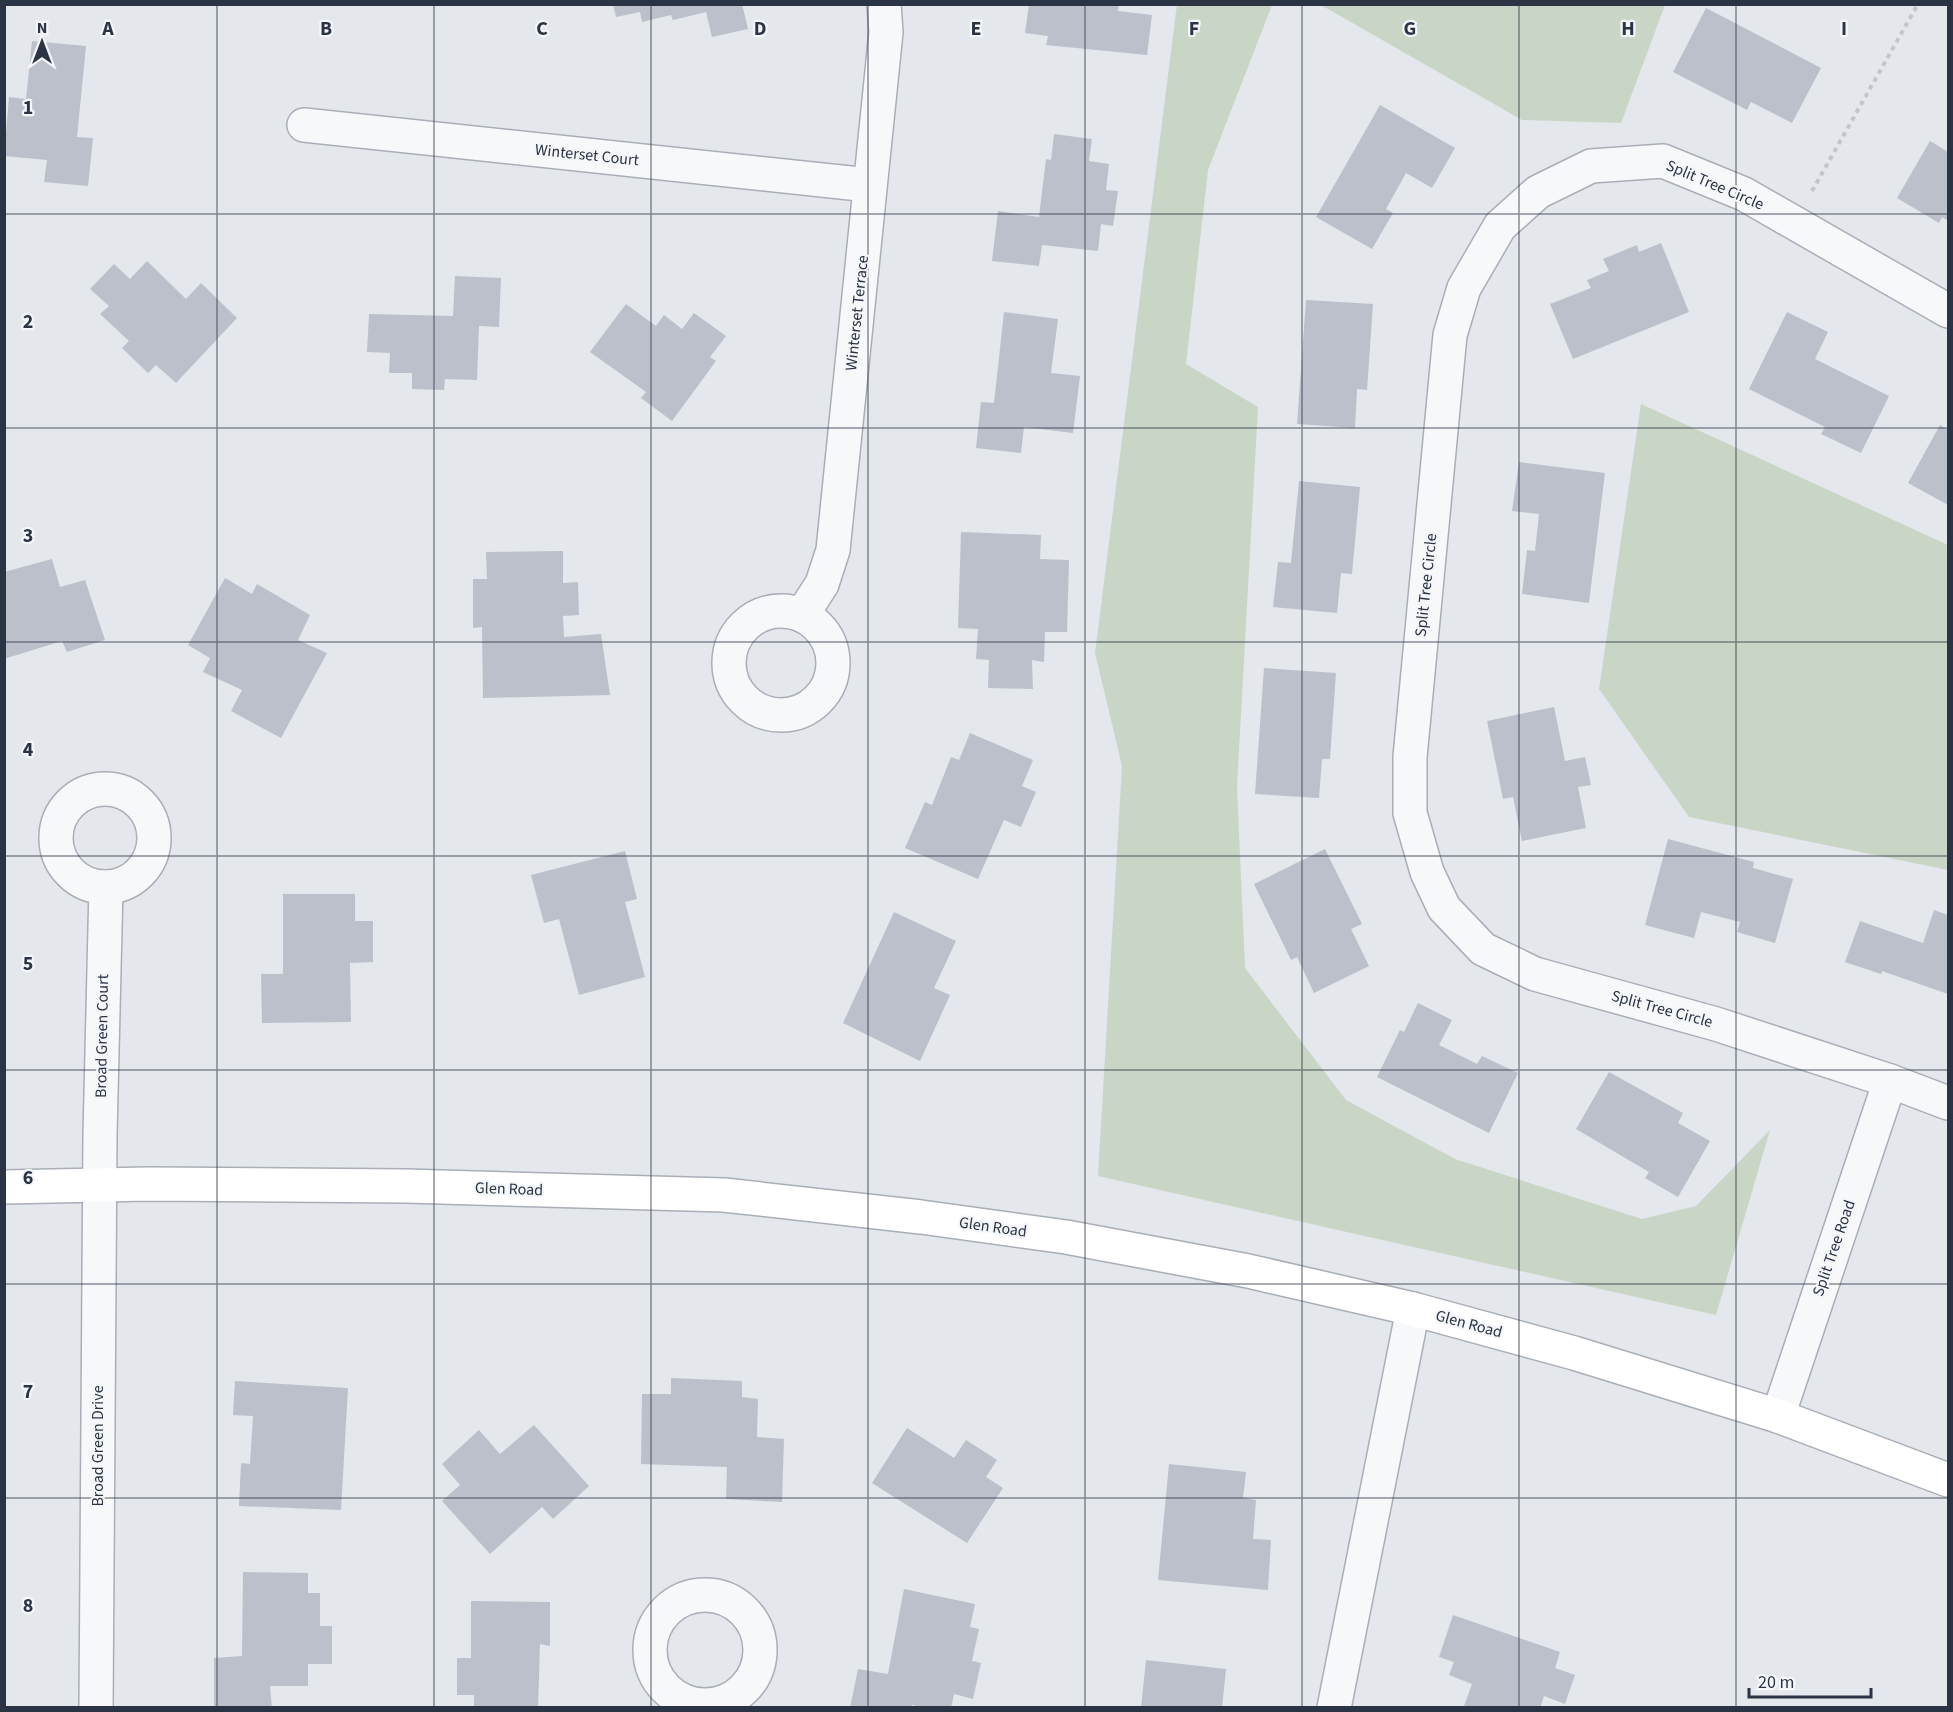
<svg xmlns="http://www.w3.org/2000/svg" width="1953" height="1712" font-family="'Source Sans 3',sans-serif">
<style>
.green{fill:#c9d6c5}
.building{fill:#bbc0ca}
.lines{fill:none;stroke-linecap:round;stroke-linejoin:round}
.street-casing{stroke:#a9aeb7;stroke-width:36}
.secondary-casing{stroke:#a9aeb7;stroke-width:36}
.path{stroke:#c2c5cb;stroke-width:4;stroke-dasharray:4.5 4.5;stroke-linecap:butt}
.street{stroke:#f7f8fa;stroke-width:33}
.secondary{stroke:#fff;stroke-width:33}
.grid{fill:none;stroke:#2b3445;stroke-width:1.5;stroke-opacity:0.55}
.labels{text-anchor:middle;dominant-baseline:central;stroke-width:4.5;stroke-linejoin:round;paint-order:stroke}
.street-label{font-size:16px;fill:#2b3445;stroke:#f4f6f9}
.grid-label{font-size:20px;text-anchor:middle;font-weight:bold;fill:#2b3445;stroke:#f4f6f9;stroke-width:4.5;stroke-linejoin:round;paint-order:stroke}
</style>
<rect width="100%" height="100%" fill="#e4e7ec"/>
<g class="green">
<polygon points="1177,4 1272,5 1208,170 1186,364 1258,407 1237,787 1245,968 1346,1100 1455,1159 1642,1219 1696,1206 1770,1130 1716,1315 1098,1176 1122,766 1095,653"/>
<polygon points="1321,5 1665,5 1621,123 1522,120"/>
<polygon points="1641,404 1948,545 1948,870 1689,817 1599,689"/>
</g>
<g class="building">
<polygon points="613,4 742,4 748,29 712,37 706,12 673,20 671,15 642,22 640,12 616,17"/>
<polygon points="1029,4 1119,4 1118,11 1152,15 1147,55 1046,45 1048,36 1025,33"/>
<polygon points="1706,8 1821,68 1792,123 1751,102 1747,110 1673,72"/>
<polygon points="32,41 86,46 77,137 93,138 88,186 44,182 47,160 4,156 9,97 26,99"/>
<polygon points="1380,105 1455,148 1432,188 1406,173 1386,209 1393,213 1372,249 1316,217"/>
<polygon points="1054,134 1092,139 1089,161 1109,164 1106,190 1118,191 1113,226 1101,224 1098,251 1042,245 1039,266 992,261 998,211 1039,217 1046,159 1051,160"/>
<polygon points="1930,141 1948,152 1948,221 1942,217 1939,223 1897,198"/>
<polygon points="1661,243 1689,312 1573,359 1550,304 1591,288 1587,280 1609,271 1603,259 1637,245 1639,252"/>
<polygon points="147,261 186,299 201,283 237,318 176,383 156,365 148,373 122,348 129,341 100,314 109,306 90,289 114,264 130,279"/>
<polygon points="455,276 501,278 499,327 479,326 477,380 445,379 444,390 412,389 412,373 389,373 390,353 367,352 369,314 453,316"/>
<polygon points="1306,300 1373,304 1367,390 1357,389 1355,428 1297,424"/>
<polygon points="626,304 656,326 664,315 682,329 694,313 726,336 710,357 716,361 672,421 641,398 646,392 590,352"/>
<polygon points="1004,312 1058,319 1051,373 1080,376 1073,433 1024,427 1021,453 976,448 981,402 994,403"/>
<polygon points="1787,312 1828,332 1815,359 1889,396 1861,453 1821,434 1825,427 1749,389"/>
<polygon points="1940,425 1948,430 1948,505 1908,483"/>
<polygon points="1519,462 1605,473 1589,603 1522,594 1527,550 1535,551 1539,514 1512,511"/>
<polygon points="1299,481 1360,487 1352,574 1341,573 1337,613 1273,607 1278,562 1291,563"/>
<polygon points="961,532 1041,535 1040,559 1069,560 1067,632 1045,632 1044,662 1032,660 1033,689 988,688 989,660 976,659 978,629 958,628"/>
<polygon points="563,551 563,583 578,582 579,615 563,616 564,637 601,634 610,695 483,698 482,627 473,628 473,579 487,579 486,552"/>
<polygon points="52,559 60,587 85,580 105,640 67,652 62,641 4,659 4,572"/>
<polygon points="225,578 252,594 257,584 310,615 298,640 327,653 281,738 231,711 242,690 203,672 210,658 188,645"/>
<polygon points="1264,668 1336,673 1330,759 1322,759 1319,798 1255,794"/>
<polygon points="1554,707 1565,761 1585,757 1591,785 1578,787 1586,828 1522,841 1513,797 1503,799 1487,721"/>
<polygon points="970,733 1033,760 1022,786 1036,792 1021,827 1004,820 978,879 905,848 925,802 932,805 951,757 959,760"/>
<polygon points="1668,839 1754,862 1753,868 1793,879 1775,943 1737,932 1740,922 1701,912 1694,938 1645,925"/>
<polygon points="1325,849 1362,924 1351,929 1369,966 1314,993 1297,957 1291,960 1254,884"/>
<polygon points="625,851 637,899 625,902 645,977 579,995 559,919 544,923 531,875"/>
<polygon points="283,894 355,894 355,921 373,921 373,962 350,963 351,1022 262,1023 261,974 283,974"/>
<polygon points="1934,910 1948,915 1948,994 1882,971 1881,974 1845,962 1860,921 1923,943"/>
<polygon points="894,912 956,941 934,988 950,995 920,1061 843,1023"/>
<polygon points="1418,1003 1452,1020 1439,1045 1477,1064 1482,1056 1518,1073 1489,1133 1377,1077 1400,1030 1404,1032"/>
<polygon points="1609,1072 1683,1113 1678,1123 1710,1141 1678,1197 1645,1178 1649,1172 1576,1129"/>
<polygon points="671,1378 742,1381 742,1397 758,1399 757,1437 784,1439 782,1502 726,1499 727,1467 641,1464 642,1394 671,1394"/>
<polygon points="235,1381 348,1388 341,1510 239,1506 241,1463 250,1464 253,1416 233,1415"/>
<polygon points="534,1425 589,1486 553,1519 542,1507 490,1554 442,1501 460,1485 442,1464 479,1430 500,1454"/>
<polygon points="907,1428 954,1458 966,1440 997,1460 986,1477 1003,1488 967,1543 872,1483"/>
<polygon points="1169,1464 1246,1472 1243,1498 1256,1500 1253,1539 1271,1540 1268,1590 1158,1580"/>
<polygon points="243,1572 308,1573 308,1593 320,1593 320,1626 332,1626 332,1664 308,1664 308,1686 270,1686 272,1708 214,1708 214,1658 242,1656"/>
<polygon points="904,1589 975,1604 970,1627 979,1629 972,1661 981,1663 973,1699 954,1694 951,1708 925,1708 912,1705 912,1708 850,1708 858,1669 888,1674"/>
<polygon points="471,1601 550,1602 550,1646 540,1644 538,1708 474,1708 474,1695 457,1695 457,1658 471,1658"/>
<polygon points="1453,1615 1560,1652 1555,1668 1575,1675 1565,1704 1544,1696 1540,1708 1469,1708 1464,1706 1472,1684 1449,1675 1454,1662 1439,1657"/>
<polygon points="1146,1660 1226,1669 1222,1708 1141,1708"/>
</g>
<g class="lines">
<defs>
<g id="street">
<polyline points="304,125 869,185"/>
<polyline points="1948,311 1744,194 1663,161 1591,166 1538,192 1500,226 1464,288 1450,335 1410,757 1410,813 1427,872 1444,908 1483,949 1535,974 1716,1024 1890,1081 1948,1103"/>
<circle cx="781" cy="663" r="52"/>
<polyline points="802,615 822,584 833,550 886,32 884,4"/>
<circle cx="105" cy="838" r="49"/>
<polyline points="1778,1416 1890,1081"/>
<circle cx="705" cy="1650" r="55"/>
<polyline points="96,1708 100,1135 106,887"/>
<polyline points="1334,1708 1413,1309"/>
</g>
<polyline id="secondary" points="4,1187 148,1184 406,1186 724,1195 921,1217 1066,1237 1248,1271 1413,1309 1574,1353 1778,1416 1948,1480"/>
</defs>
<use href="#street" class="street-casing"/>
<use href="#secondary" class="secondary-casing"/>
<polyline class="path" points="1812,191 1918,4"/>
<use href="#street" class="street"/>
<use href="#secondary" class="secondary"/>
</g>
<path class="grid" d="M217,4V1708M434,4V1708M651,4V1708M868,4V1708M1085,4V1708M1302,4V1708M1519,4V1708M1736,4V1708M4,214H1948M4,428H1948M4,642H1948M4,856H1948M4,1070H1948M4,1284H1948M4,1498H1948"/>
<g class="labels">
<g class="street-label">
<text transform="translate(587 155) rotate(6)">Winterset Court</text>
<text transform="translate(1715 185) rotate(23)">Split Tree Circle</text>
<text transform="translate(857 313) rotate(-84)">Winterset Terrace</text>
<text transform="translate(1426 585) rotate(-84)">Split Tree Circle</text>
<text transform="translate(1662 1009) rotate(15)">Split Tree Circle</text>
<text transform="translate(102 1036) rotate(-89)">Broad Green Court</text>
<text transform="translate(509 1189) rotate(2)">Glen Road</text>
<text transform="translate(993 1227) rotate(8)">Glen Road</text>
<text transform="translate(1834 1248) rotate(-71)">Split Tree Road</text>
<text transform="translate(1469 1324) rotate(15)">Glen Road</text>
<text transform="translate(98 1446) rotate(-90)">Broad Green Drive</text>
</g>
</g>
<g class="grid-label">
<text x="108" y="35">A</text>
<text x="326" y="35">B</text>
<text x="542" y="35">C</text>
<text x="760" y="35">D</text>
<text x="976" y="35">E</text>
<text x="1194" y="35">F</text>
<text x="1410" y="35">G</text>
<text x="1628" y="35">H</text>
<text x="1844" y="35">I</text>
<text x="28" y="114">1</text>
<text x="28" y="328">2</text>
<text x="28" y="542">3</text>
<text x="28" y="756">4</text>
<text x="28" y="970">5</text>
<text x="28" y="1184">6</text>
<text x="28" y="1398">7</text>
<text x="28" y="1612">8</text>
</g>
<rect width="1953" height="1712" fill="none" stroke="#2b3445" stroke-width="12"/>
<g transform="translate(42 42)" stroke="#f4f6f9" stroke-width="4.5" paint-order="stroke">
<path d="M0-4.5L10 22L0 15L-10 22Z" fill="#2b3445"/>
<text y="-9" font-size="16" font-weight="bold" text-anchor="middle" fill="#2b3445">N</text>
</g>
<path d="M1749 1688v9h122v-9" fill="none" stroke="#2b3445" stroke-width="3"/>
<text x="1758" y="1688" font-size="18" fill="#2b3445" stroke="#f4f6f9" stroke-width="4.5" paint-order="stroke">20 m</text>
</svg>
